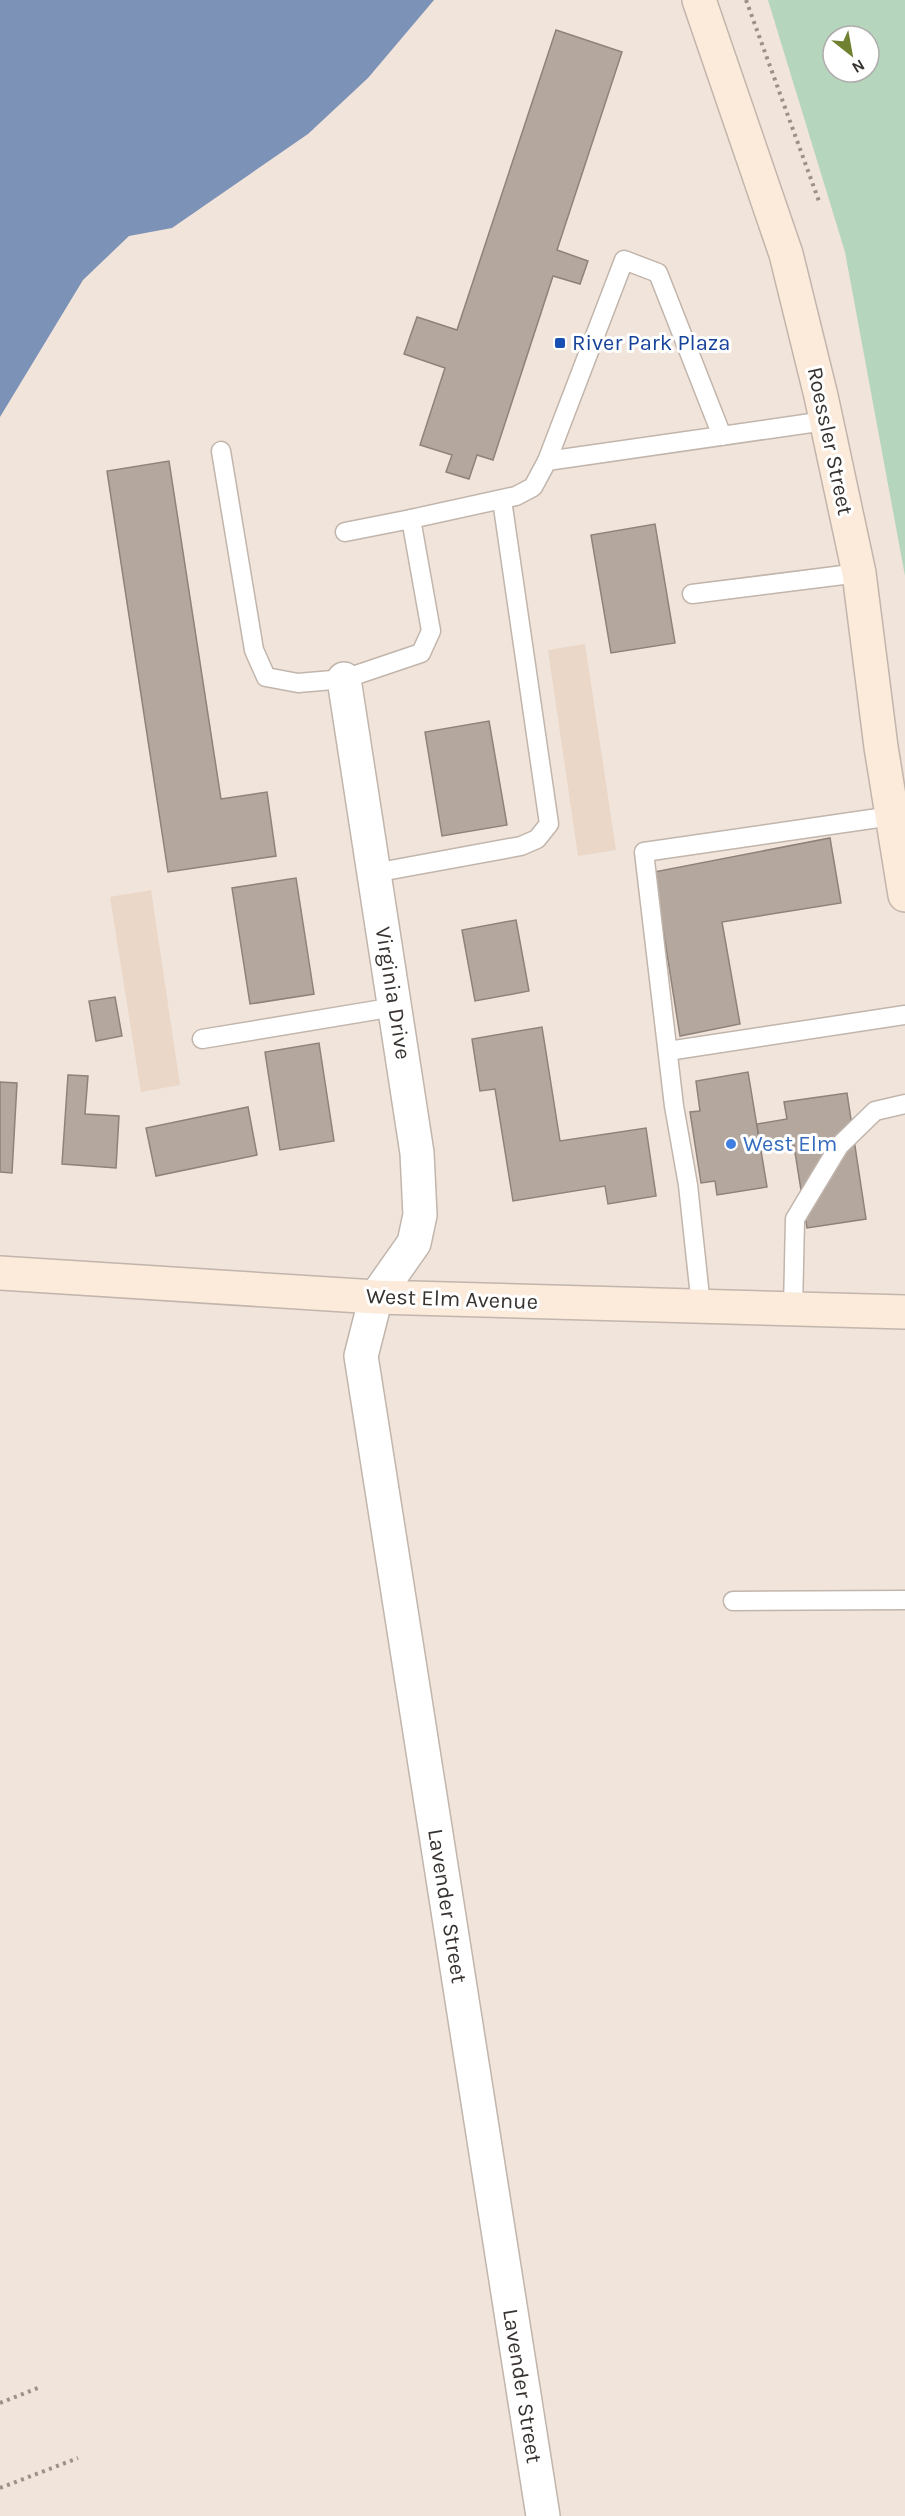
<svg xmlns="http://www.w3.org/2000/svg" width="905" height="2516" font-family="Karla,sans-serif">
<style>
.built{fill:#ead7c8}
.green{fill:#b6d5bd;fill-rule:evenodd}
.water{fill:#7d92b7}
.building{fill:#b4a79e;stroke:#8e827a;stroke-width:1.5}
.lines{fill:none;stroke-linecap:round;stroke-linejoin:round}
.lane-casing{stroke:#c1b5ac;stroke-width:21}
.street-casing{stroke:#c1b5ac;stroke-width:36}
.secondary-casing{stroke:#c1b5ac;stroke-width:36}
.path{stroke:#9a918a;stroke-width:4;stroke-dasharray:3 4.5;stroke-linecap:butt}
.lane{stroke:#fff;stroke-width:18}
.street{stroke:#fff;stroke-width:33}
.secondary{stroke:#fceada;stroke-width:33}
.transit-dot{fill:#1a4fb4;stroke:#fff;stroke-width:2}
.shop-dot{fill:#3f7fe0;stroke:#fff;stroke-width:2}
.labels{text-anchor:middle;dominant-baseline:central;stroke-width:6;stroke-linejoin:round;paint-order:stroke}
.transit-label{font-size:22px;fill:#164399;stroke:#fff;text-anchor:start}
.street-label{font-size:22px;fill:#37322f;stroke:#fff}
.shop-label{font-size:22px;fill:#366cbe;stroke:#fff;text-anchor:start}
</style>
<rect width="100%" height="100%" fill="#f1e4da"/>
<g class="built">
<polygon points="585,644 616,850 578,856 548,650"/>
<polygon points="151,890 180,1085 141,1092 110,897"/>
</g>
<path class="green" d="M768,0H905V576L845,252ZM833,36H869V72H833Z"/>
<polygon class="water" points="0,0 434,0 368,78 308,134 172,228 129,236 83,280 0,417"/>
<g class="building">
<polygon points="556,30 622,52 557,250 588,261 580,284 553,276 493,460 477,455 469,479 446,472 452,455 420,445 445,368 404,354 417,317 457,330"/>
<polygon points="169,461 221,799 267,792 276,856 168,872 107,471"/>
<polygon points="655,524 675,643 611,653 591,535"/>
<polygon points="489,721 507,825 442,836 425,732"/>
<polygon points="830,838 841,903 722,922 740,1024 680,1036 654,872"/>
<polygon points="296,878 314,994 250,1004 232,888"/>
<polygon points="516,920 529,991 475,1001 462,930"/>
<polygon points="115,997 122,1036 96,1041 89,1001"/>
<polygon points="542,1027 560,1141 646,1128 656,1196 608,1204 605,1186 513,1201 495,1089 480,1091 472,1039"/>
<polygon points="319,1043 334,1141 280,1150 265,1052"/>
<polygon points="748,1072 767,1187 717,1195 715,1181 701,1183 690,1112 700,1111 696,1081"/>
<polygon points="68,1075 88,1076 85,1114 119,1116 116,1168 62,1164"/>
<polygon points="0,1082 17,1083 12,1173 0,1172"/>
<polygon points="847,1093 866,1219 807,1228 794,1146 761,1151 757,1124 787,1119 784,1102"/>
<polygon points="248,1107 257,1155 156,1176 146,1128"/>
</g>
<g class="lines">
<defs>
<g id="lane">
<polyline points="722,436 658,273 624,260 547,461 825,421"/>
<polyline points="221,451 254,650 266,677 298,683 344,679 421,653 431,631 411,519 345,532"/>
<polyline points="411,519 516,496 533,487 547,461"/>
<polyline points="692,594 859,573"/>
<polyline points="374,873 521,846 537,839 549,824 502,500"/>
<polyline points="202,1039 395,1007"/>
<polyline points="668,1051 905,1015"/>
<polyline points="701,1306 688,1185 674,1106 644,852 892,816"/>
<polyline points="793,1309 795,1219 839,1146 875,1111 905,1104"/>
<polyline points="733,1601 905,1600"/>
</g>
<polyline id="street" points="344,679 417,1153 420,1215 414,1243 376,1297 361,1356 543,2516"/>
<g id="secondary">
<polyline points="699,0 786,254 821,396 859,573 881,747 905,895"/>
<polyline points="0,1273 376,1297 905,1312"/>
</g>
</defs>
<use href="#lane" class="lane-casing"/>
<use href="#street" class="street-casing"/>
<use href="#secondary" class="secondary-casing"/>
<g class="path">
<polyline points="746,0 820,204"/>
<polyline points="0,2403 38,2388"/>
<polyline points="0,2488 78,2458"/>
</g>
<use href="#lane" class="lane"/>
<use href="#street" class="street"/>
<use href="#secondary" class="secondary"/>
</g>
<rect class="transit-dot" x="554" y="337" width="12" height="12" rx="3"/>
<circle class="shop-dot" cx="731" cy="1144" r="6"/>
<g class="labels">
<g class="transit-label">
<text x="572" y="343">River Park Plaza</text>
</g>
<g class="street-label">
<text transform="translate(830 441) rotate(78)">Roessler Street</text>
<text transform="translate(393 993) rotate(81)">Virginia Drive</text>
<text transform="translate(452 1299) rotate(2)">West Elm Avenue</text>
<text transform="translate(447 1906) rotate(81)">Lavender Street</text>
<text transform="translate(522 2386) rotate(81)">Lavender Street</text>
</g>
<g class="shop-label">
<text x="743" y="1144">West Elm</text>
</g>
</g>
<g transform="translate(851 54) rotate(149)"><circle r="28" fill="#ffffff" stroke="#afadac" stroke-width="1.5"/>
<path d="M0-4.5L10 22L0 15L-10 22Z" fill="#708231"/>
<text y="-9" font-size="16" font-weight="bold" text-anchor="middle" fill="#37322f">N</text>
</g>
</svg>
